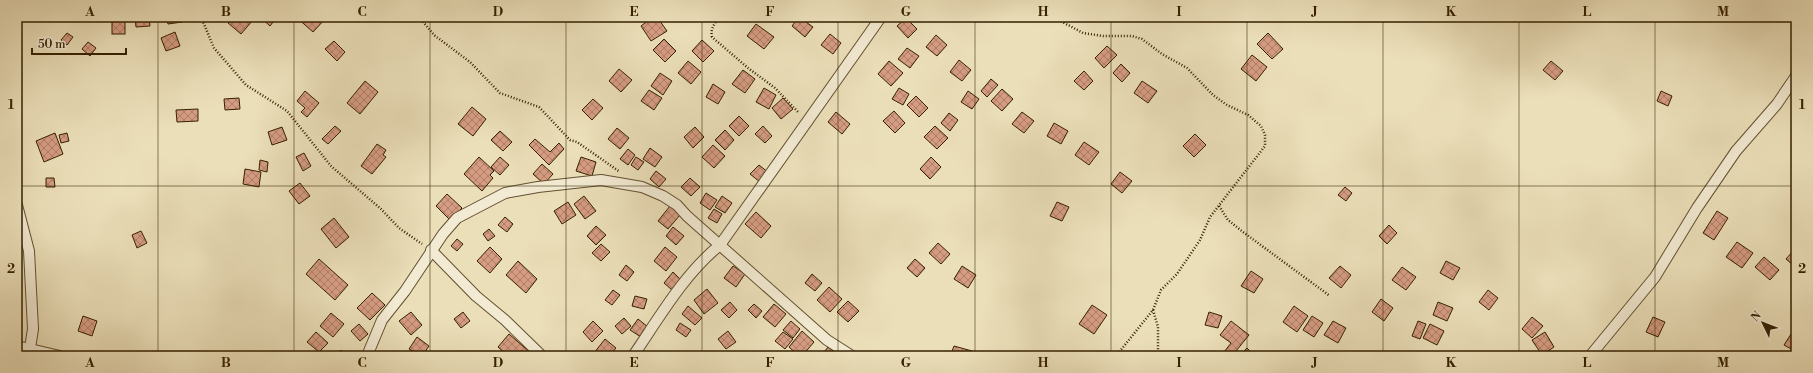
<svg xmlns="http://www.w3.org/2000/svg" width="1813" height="373" font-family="'Libre Bodoni',serif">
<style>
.building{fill:url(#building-cross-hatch);stroke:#352001}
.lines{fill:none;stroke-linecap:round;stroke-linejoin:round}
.street-casing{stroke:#62502f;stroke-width:12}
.path{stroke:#352001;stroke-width:2.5;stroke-dasharray:1 2;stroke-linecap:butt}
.street{stroke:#f2ead2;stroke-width:10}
.grid{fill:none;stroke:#352001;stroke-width:1;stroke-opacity:0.55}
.neatline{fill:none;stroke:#352001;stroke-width:1.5}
.grid-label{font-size:13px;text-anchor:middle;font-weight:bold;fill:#352001}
</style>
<defs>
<pattern id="building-cross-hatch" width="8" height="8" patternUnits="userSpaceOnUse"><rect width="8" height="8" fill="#d69c82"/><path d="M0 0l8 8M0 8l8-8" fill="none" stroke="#ae7f68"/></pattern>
</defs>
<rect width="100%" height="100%" fill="#ebdfb9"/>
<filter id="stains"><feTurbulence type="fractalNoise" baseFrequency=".005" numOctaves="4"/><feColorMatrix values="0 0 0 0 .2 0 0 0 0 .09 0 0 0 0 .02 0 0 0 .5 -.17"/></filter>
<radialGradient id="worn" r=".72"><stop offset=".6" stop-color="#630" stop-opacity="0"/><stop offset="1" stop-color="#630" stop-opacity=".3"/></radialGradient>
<g class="building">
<rect x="112" y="17" width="13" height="17"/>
<polygon points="135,17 149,17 150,26 136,27"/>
<polygon points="166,17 181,17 182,22 168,24"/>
<polygon points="233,17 250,17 253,20 241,34 228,23"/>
<polygon points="260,17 277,17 270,26"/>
<polygon points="296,17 323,17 325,19 313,32"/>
<polygon points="653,17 657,17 667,31 651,41 641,26"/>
<polygon points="799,17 813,27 805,37 792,26"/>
<polygon points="906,18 917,29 908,38 897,26"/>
<polygon points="756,24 774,37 764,49 747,36"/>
<polygon points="175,32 180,46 166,51 161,38"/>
<polygon points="67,33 73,37 67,45 61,40"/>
<polygon points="1268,33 1283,49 1272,59 1257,44"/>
<polygon points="830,34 841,43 833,54 821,45"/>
<polygon points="936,35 947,45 937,56 926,47"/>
<polygon points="664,39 676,51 665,62 653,50"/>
<polygon points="702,40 714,51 703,62 692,51"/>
<polygon points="334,41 345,52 337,61 325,49"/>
<polygon points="88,42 96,48 90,56 82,49"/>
<polygon points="1107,46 1117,55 1104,68 1095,58"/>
<polygon points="907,48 919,56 910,68 898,59"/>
<polygon points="1252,55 1267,67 1256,81 1241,69"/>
<polygon points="959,60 971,70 962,81 950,72"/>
<polygon points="688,61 701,72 691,84 678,73"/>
<polygon points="889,61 903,73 891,86 878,74"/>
<polygon points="1551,61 1563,71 1555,80 1543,70"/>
<polygon points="1121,64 1130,73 1122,82 1113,73"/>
<polygon points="619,69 632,80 621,92 609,81"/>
<polygon points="743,70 755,79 745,93 732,84"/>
<polygon points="1084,71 1093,81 1084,90 1074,81"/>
<polygon points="660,73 672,81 663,95 651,86"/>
<polygon points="991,79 998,85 987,97 981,91"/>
<polygon points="365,81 378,92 360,114 347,103"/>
<polygon points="1142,81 1157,91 1148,103 1134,93"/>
<polygon points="713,84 725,92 718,104 706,97"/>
<polygon points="764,88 776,95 769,109 756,102"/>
<polygon points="899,88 909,94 903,105 892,99"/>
<polygon points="1002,89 1013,99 1002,111 991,101"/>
<polygon points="649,90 662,98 654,110 641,101"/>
<polygon points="305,91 319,103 307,117 301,112 305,108 297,101"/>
<polygon points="968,91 979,99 972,109 961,102"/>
<polygon points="1661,91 1672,96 1668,106 1657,101"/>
<polygon points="916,96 928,108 919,117 907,105"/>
<polygon points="239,98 240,109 225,110 224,99"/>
<polygon points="783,98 793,109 781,119 772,108"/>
<polygon points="593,99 603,108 592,120 582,110"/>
<polygon points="472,107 486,119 473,136 458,124"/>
<polygon points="198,109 198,121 177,122 176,110"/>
<polygon points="894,111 905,123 895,133 883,121"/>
<polygon points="836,112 850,124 842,134 828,122"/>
<polygon points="1022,112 1034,121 1024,133 1012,124"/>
<polygon points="949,113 958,120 950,131 941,123"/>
<polygon points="739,116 749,126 739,136 729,126"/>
<polygon points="1054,123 1068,131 1061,144 1047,136"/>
<polygon points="335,126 341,131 328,144 322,139"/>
<polygon points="763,126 772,136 765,143 755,134"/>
<polygon points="935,126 948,138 937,149 924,137"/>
<polygon points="282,127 287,140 272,145 268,132"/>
<polygon points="695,127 704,137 693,148 684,137"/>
<polygon points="617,128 629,138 620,149 608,139"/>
<polygon points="725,130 734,140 725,150 715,140"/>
<polygon points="500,131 512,142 503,151 491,140"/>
<polygon points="55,133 63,154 44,162 36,141"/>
<polygon points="67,133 69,141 61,143 59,135"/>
<polygon points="1195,134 1206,145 1194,157 1183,146"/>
<polygon points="535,139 550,152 559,143 564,149 549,165 529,145"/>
<polygon points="1084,142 1099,152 1089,165 1075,155"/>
<polygon points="377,144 386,150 383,155 386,157 372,174 361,166"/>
<polygon points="713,145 725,156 714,168 702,157"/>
<polygon points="650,148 662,157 655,167 643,159"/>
<polygon points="628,149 635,155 628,165 620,159"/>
<polygon points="304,153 311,166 303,171 296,157"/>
<polygon points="479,157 494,171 490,175 493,178 482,191 464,174"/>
<polygon points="500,157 509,165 500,175 491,167"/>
<polygon points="581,157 596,162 592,176 576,171"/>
<polygon points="636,157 644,162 638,170 631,165"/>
<polygon points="931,157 941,167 930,179 920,169"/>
<polygon points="260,160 268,162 267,172 259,170"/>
<polygon points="542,164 553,174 544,184 533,174"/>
<polygon points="759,165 769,173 760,182 750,174"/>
<polygon points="245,169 261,172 259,187 243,184"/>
<polygon points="656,171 666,179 659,187 650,179"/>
<polygon points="1120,172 1132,181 1122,193 1111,184"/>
<polygon points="46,178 54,178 55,187 46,187"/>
<polygon points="690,178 700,187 691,196 681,187"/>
<polygon points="300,183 310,196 299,204 289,191"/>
<polygon points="1345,187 1352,193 1346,201 1338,195"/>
<polygon points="706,193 717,200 710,210 700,203"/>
<polygon points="447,194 462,208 450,220 436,206"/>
<polygon points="584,196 596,211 585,219 574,204"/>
<polygon points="722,196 732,203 725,213 715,207"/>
<polygon points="568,202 576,215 562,224 554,211"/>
<polygon points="1057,202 1069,207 1062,221 1050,216"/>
<polygon points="670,206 680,215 668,229 658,221"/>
<polygon points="714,209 722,214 717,223 708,218"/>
<polygon points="1717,211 1728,218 1714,240 1703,233"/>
<polygon points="756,212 771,226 761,238 745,224"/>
<polygon points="505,217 513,224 507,232 498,225"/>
<polygon points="334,218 349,237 336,248 321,229"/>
<polygon points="1389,225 1397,233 1387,244 1379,236"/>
<polygon points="596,226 606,235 596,245 587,236"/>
<polygon points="673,227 684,236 676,245 666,236"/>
<polygon points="489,229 495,236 488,241 483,234"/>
<polygon points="141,231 147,243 137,248 132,235"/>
<polygon points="457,239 463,244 457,251 451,246"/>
<polygon points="1737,242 1753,253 1742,268 1726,257"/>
<polygon points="938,243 950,254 941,264 929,253"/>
<polygon points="601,244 610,252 601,261 592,253"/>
<polygon points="490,247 502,259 490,273 477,261"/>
<polygon points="665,247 677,257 666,271 654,261"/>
<polygon points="1793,251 1796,253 1796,264 1794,266 1786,259"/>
<polygon points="1764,257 1779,270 1770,280 1755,267"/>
<polygon points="319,259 348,285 335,300 306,274"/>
<polygon points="915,259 925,268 917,277 907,268"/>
<polygon points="518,261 537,279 526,293 506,275"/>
<polygon points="1446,261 1460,268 1453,280 1440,273"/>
<polygon points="626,265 634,272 627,281 619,275"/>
<polygon points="733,266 745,274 736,287 724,278"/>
<polygon points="962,266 976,275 968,288 954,279"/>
<polygon points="1340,266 1351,275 1341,288 1329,278"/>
<polygon points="1402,267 1416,277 1406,290 1392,280"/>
<polygon points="1251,271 1263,279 1254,293 1241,286"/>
<polygon points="673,272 681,280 672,290 664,283"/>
<polygon points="812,274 822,283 815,291 805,283"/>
<polygon points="829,287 842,299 830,312 817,300"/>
<polygon points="707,289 718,303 704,314 694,300"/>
<polygon points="613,290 620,295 612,305 605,300"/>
<polygon points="1488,290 1498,298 1489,310 1479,302"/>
<polygon points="372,293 385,305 370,320 357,308"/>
<polygon points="635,296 647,299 644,309 632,306"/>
<polygon points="1381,299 1393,308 1384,321 1372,312"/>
<polygon points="848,301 859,311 848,322 837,312"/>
<polygon points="730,302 737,310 729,318 721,310"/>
<polygon points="1438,302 1453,308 1447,321 1433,315"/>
<polygon points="754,304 762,311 756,318 748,310"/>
<polygon points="774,304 786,314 775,327 763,317"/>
<polygon points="1092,305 1107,315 1094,334 1079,324"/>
<polygon points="688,306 702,318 695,325 682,314"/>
<polygon points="1294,306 1308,316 1297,332 1283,322"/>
<polygon points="411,312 422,325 411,335 399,321"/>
<polygon points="463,312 470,321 461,328 454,319"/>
<polygon points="1209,312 1222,316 1218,328 1205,325"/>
<polygon points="331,313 344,324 333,337 320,326"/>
<polygon points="83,316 97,321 92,336 78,331"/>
<polygon points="1312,316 1323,323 1314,337 1303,330"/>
<polygon points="1532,317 1543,326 1532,338 1522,329"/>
<polygon points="1653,317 1665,322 1658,337 1646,332"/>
<polygon points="624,318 631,326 622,334 615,326"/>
<polygon points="638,319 648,327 641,337 630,330"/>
<polygon points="593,321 603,331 592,342 583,332"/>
<polygon points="791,321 800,329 793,338 783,330"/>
<polygon points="1231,321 1249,335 1232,356 1230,356 1224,352 1231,343 1220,335"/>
<polygon points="1333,321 1346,328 1338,343 1324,335"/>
<polygon points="1418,321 1426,324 1420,339 1412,336"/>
<polygon points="680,323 691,330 686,337 676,330"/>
<polygon points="359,324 368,334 360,341 351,331"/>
<polygon points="1430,324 1444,331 1437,345 1423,338"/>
<polygon points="728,331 736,342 726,349 718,339"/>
<polygon points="802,331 814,342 802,356 799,356 789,347"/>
<polygon points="316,332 328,343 319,352 307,342"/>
<polygon points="783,332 793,339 785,349 775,341"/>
<polygon points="1545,332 1554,347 1542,355 1532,340"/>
<polygon points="509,334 531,353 529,356 508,356 498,347"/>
<polygon points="1791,334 1796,337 1796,345 1793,350 1784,345"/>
<polygon points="417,337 429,346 422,356 409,349"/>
<polygon points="605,339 616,348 609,356 598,356 594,353"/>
<polygon points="954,346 972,351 970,356 950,356"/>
<polygon points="828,347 838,354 836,356 821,356"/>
<polygon points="1247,348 1255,356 1239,356"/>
<polygon points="341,350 346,356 335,356"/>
</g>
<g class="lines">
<defs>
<g id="street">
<polyline points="17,205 29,251 33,329 30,348"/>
<polyline points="431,250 476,296 505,320 542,356"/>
<polyline points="17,346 60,356"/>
<polyline points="367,356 382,320 405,291 443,234 457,218 505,193 538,187 601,180 642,187 663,196 677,205 687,216 827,340 852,356"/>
<path d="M633,356C659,318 684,274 720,245L881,17"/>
<polyline points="1590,356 1655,277 1697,208 1736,151 1777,104 1796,76"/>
</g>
</defs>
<use href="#street" class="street-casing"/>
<g class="path">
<polyline points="201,17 214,48 246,85 287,111 331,166 381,209 399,228 422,244"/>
<polyline points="419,17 434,35 470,62 496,89 500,93 539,107 570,140 577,142 620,172"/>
<path d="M719,17C715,23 710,29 712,37L748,68L775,88L799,113"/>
<polyline points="1053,17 1083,33 1103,36 1132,36 1142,39 1162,54 1187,68 1213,95 1227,105 1248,115 1261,126 1265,135 1265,146 1210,217 1200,240 1177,274 1161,290 1153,310 1116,356"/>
<polyline points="1219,206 1228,220 1243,232 1330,296"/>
<polyline points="1153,310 1158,327 1158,356"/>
</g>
<use href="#street" class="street"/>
</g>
<path class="grid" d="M158,17V356M294,17V356M430,17V356M566,17V356M702,17V356M838,17V356M975,17V356M1111,17V356M1247,17V356M1383,17V356M1519,17V356M1655,17V356M17,186H1796"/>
<rect width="1813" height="373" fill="none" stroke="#ebdfb9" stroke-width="44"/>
<g transform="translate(1763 323) rotate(313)" stroke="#f2ead2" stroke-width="3" paint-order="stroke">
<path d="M0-3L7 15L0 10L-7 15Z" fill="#352001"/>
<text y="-6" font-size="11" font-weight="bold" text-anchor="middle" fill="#352001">N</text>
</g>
<path d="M32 48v6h94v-6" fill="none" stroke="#352001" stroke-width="2"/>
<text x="38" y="48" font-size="12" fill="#352001" stroke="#f2ead2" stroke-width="3" paint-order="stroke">50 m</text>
<rect x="22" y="22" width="1769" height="329" class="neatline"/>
<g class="grid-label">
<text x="90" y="16">A</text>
<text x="226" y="16">B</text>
<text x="362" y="16">C</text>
<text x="498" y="16">D</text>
<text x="634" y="16">E</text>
<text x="770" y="16">F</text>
<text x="906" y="16">G</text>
<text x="1043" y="16">H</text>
<text x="1179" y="16">I</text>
<text x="1315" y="16">J</text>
<text x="1451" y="16">K</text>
<text x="1587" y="16">L</text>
<text x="1723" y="16">M</text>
<text x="11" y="109">1</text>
<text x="1802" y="109">1</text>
<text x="11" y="273">2</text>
<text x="1802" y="273">2</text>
<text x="90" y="367">A</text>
<text x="226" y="367">B</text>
<text x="362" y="367">C</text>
<text x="498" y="367">D</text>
<text x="634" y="367">E</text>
<text x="770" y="367">F</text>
<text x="906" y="367">G</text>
<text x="1043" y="367">H</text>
<text x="1179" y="367">I</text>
<text x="1315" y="367">J</text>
<text x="1451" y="367">K</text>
<text x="1587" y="367">L</text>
<text x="1723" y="367">M</text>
</g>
<rect width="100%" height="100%" filter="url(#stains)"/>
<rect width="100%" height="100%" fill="url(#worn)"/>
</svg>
